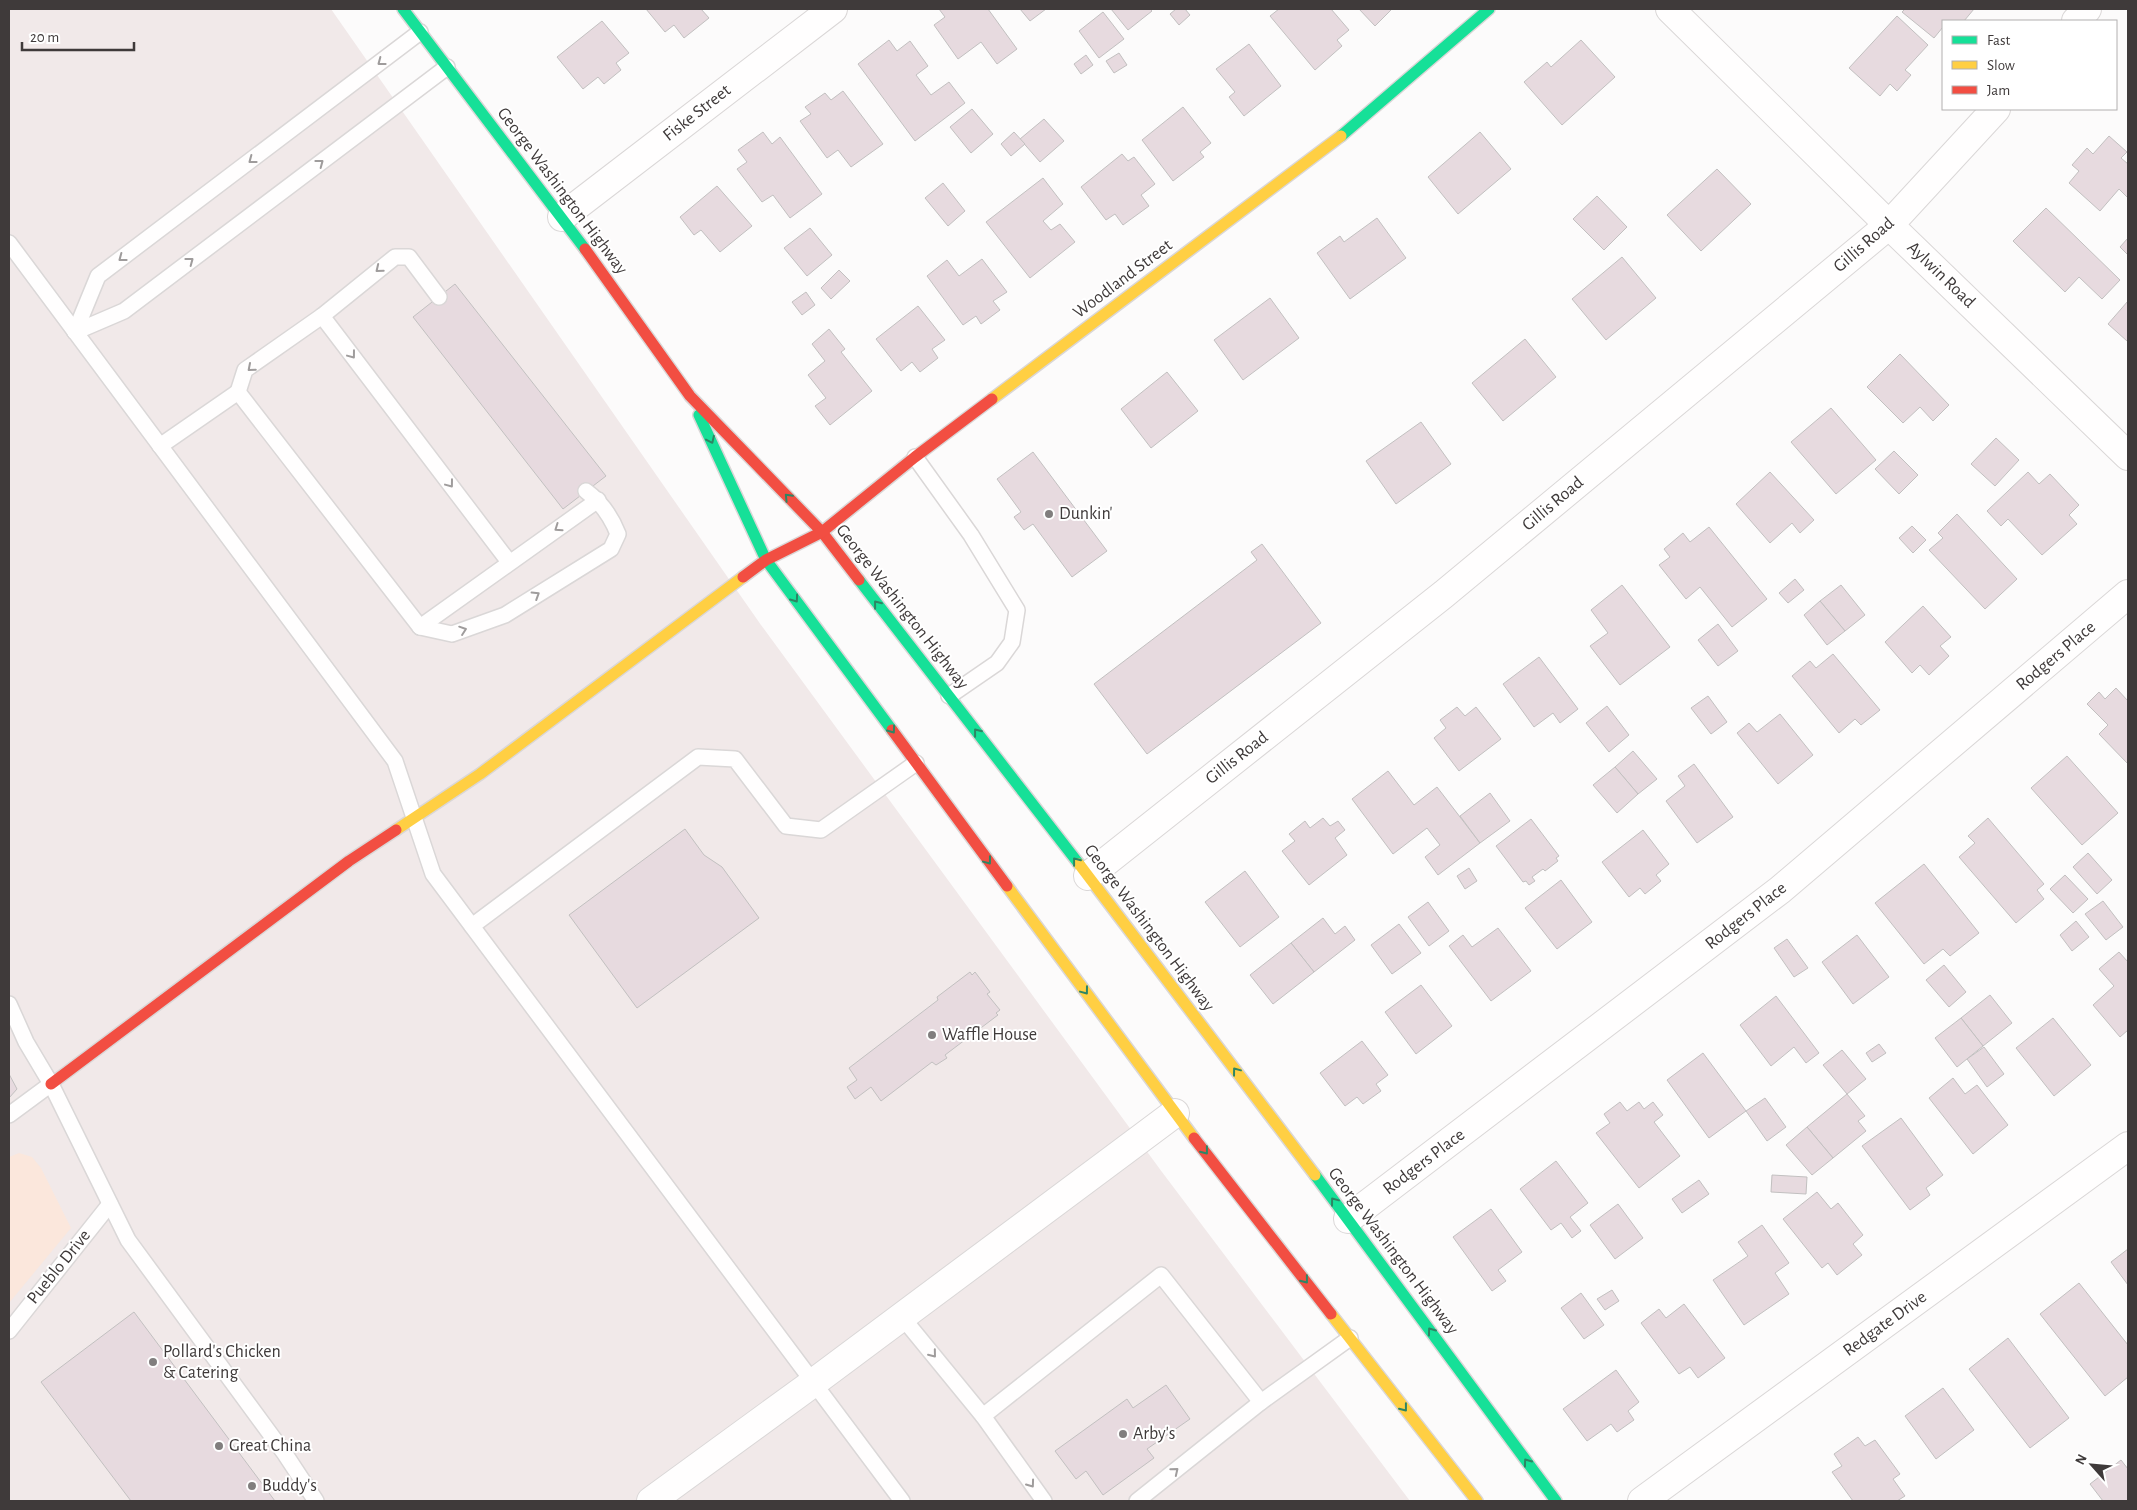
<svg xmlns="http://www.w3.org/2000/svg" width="2137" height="1510" font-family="'Alegreya Sans',sans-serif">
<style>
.built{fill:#f1e9e9}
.green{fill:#fbe7dc}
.building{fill:#e7dadf;stroke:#c2c0c0}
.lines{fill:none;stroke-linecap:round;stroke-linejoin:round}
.lane-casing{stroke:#dad7d7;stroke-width:18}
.street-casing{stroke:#dad7d7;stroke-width:30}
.fast-casing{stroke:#dad7d7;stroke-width:14}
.slow-casing{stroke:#dad7d7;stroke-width:14}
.jam-casing{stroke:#dad7d7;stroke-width:14}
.lane{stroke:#fffefe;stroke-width:15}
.street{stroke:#fffefe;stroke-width:28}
.fast{stroke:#16e098;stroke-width:11}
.slow{stroke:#ffcf43;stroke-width:11}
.jam{stroke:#f24e42;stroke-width:11}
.oneway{stroke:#9f9c9c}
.oneway2{stroke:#2d8564}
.poi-dot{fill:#817e7e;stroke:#fff;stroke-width:2}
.labels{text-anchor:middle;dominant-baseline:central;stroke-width:4;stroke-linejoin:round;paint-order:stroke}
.street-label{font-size:18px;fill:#3f3a3a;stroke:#fff}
.poi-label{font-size:18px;fill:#3f3a3a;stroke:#fff;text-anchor:start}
</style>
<rect width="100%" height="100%" fill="#fcfbfb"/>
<polygon class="built" points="9,9 331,9 761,625 1162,1172 1410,1501 9,1501"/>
<polygon class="green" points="19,1153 32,1157 41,1168 71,1228 9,1303 9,1157"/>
<g class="building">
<polygon points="646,9 701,9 709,18 684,38 674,25 665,32"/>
<polygon points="939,9 988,9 1017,49 997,64 981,42 958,59 934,25 945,17"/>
<polygon points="1020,9 1046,9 1030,21"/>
<polygon points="1111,9 1150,9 1152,11 1128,30"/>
<polygon points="1176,9 1185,9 1190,15 1179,25 1170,14"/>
<polygon points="1279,9 1331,9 1349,30 1337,40 1342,46 1315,70 1270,16"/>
<polygon points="1359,9 1392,9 1375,26"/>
<polygon points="1905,9 1974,9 1964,21 1943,21 1943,27 1934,38 1902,12"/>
<polygon points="1103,12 1124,39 1099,58 1079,31"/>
<polygon points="1897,16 1928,45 1905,70 1911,75 1897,91 1890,84 1880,96 1849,68"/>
<polygon points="602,21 629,53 616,63 621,70 604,84 598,77 583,89 557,57"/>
<polygon points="889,40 897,51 910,41 928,66 916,75 931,95 949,82 965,103 915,141 858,64"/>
<polygon points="1581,40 1615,77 1562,125 1524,82 1547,62 1551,67"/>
<polygon points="1249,44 1281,86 1244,116 1229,97 1235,92 1216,69"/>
<polygon points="1119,53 1127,65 1114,73 1106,61"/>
<polygon points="1086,55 1093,65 1081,74 1074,64"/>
<polygon points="843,91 883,144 851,167 838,150 827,158 800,121 811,114 805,107 825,93 831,100"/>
<polygon points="1183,107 1211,143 1200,152 1204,157 1173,181 1142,140"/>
<polygon points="972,109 993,134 971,153 950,127"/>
<polygon points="1044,119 1064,141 1040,162 1020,139"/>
<polygon points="763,132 772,144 780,137 822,194 790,218 773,195 762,202 737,169 747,162 738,150"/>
<polygon points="1014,132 1025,144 1011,156 1001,144"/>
<polygon points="1480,132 1511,169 1458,214 1428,177"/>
<polygon points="2109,136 2127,152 2121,158 2128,164 2128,198 2119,189 2100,211 2069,183 2079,171 2072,165 2087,148 2093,154"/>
<polygon points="1122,154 1128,161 1134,157 1155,184 1141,195 1149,206 1123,225 1115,214 1106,220 1081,187"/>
<polygon points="1717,169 1751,204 1701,251 1667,215"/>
<polygon points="1043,178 1063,204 1043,221 1051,230 1060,224 1075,242 1030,278 986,222"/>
<polygon points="943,183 965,211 948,226 925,198"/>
<polygon points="717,186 752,226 720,252 701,230 694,235 680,217"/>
<polygon points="1597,196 1627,227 1604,250 1573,219"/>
<polygon points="2046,208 2120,280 2102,299 2079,277 2065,292 2013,241"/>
<polygon points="1377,218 1406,258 1350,299 1317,253 1340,236 1344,242"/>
<polygon points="810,228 832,255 807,276 784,248"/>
<polygon points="2128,238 2128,255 2120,247"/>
<polygon points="1622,257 1656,298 1606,340 1572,299"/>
<polygon points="982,259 1007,292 993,301 1000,310 981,324 976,316 963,325 927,276 947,260 959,276"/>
<polygon points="839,270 850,281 831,299 821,288"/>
<polygon points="455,284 606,476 563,509 413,317"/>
<polygon points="806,292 815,305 802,315 792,302"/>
<polygon points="1270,298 1299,338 1243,380 1214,340"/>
<polygon points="2128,301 2128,339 2127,341 2108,324"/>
<polygon points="918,306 945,340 932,349 938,358 920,372 912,362 901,371 876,339"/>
<polygon points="829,329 845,349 841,352 872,391 830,425 815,406 826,398 808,375 825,361 812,344"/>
<polygon points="1525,339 1556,377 1503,421 1472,383"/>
<polygon points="1900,354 1949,405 1933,421 1920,407 1903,423 1867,387"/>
<polygon points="1167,372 1198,411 1151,448 1121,409"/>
<polygon points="1831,408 1876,460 1836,494 1791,442"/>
<polygon points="1421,422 1451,464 1396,504 1366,461"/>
<polygon points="1996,438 2019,460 1995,486 1971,464"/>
<polygon points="1894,451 1918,475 1899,494 1875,469"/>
<polygon points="1033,452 1107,551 1072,577 1033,524 1024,530 1014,517 1021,512 997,479"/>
<polygon points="1770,472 1814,520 1800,533 1792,523 1770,543 1736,504"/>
<polygon points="2028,472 2039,484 2050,474 2079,505 2069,515 2077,524 2042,555 2008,519 2001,526 1987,511"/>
<polygon points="1957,514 2017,579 1985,609 1929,550 1943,538 1938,533"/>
<polygon points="1912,526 1926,540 1913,553 1899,538"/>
<polygon points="1709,527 1767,599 1732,627 1700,587 1686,599 1659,565 1670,557 1664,549 1683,533 1690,542"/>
<polygon points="1262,544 1321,623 1147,754 1094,684 1257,560 1251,552"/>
<polygon points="1795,579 1804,590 1788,603 1779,593"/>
<polygon points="1622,585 1670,647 1620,685 1590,646 1608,633 1591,610"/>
<polygon points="1841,585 1865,615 1845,631 1820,601"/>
<polygon points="1820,601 1845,631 1827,645 1804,615"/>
<polygon points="1923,606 1951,637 1940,646 1949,656 1929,675 1920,665 1912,673 1885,642"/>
<polygon points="1718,624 1738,651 1718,666 1698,640"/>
<polygon points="1833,654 1880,710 1861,725 1855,719 1839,733 1792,676 1810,661 1816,668"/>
<polygon points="1539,657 1578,709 1560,723 1553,713 1534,727 1503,684"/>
<polygon points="2116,688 2128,701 2128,764 2099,734 2108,725 2087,704 2099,692 2105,699"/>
<polygon points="1708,696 1727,722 1711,734 1691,708"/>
<polygon points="1607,706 1629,735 1609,752 1586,723"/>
<polygon points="1457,707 1465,716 1476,707 1501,739 1459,771 1434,738 1446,728 1440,720"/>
<polygon points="1780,714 1813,755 1778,784 1737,733 1749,723 1757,732"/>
<polygon points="1633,751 1657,779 1638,794 1615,767"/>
<polygon points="2067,756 2118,813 2082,845 2031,788"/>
<polygon points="1694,764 1733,817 1697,843 1666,801 1685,786 1678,776"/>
<polygon points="1615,767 1638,794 1617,813 1593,785"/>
<polygon points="1388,771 1414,805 1437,787 1480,843 1438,875 1425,857 1440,845 1427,828 1393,854 1352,799"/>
<polygon points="1490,793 1510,821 1480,843 1460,816"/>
<polygon points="1323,818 1330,826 1338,821 1345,830 1335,838 1347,855 1309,885 1282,851 1295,841 1289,834 1305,821 1310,828"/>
<polygon points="1988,818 2044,884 2037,890 2044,899 2016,923 1959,857 1975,843 1968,836"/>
<polygon points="1531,819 1559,856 1556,858 1558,861 1545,871 1543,869 1532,877 1535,881 1529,885 1526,881 1523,882 1496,846"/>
<polygon points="685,829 704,855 722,867 759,918 637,1008 569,915"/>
<polygon points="1643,830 1669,864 1656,875 1661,881 1645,894 1640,888 1629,897 1602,862"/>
<polygon points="2088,853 2112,880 2097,894 2073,867"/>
<polygon points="1924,864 1979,933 1950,956 1943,949 1924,964 1875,903"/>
<polygon points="1469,868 1477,881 1465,889 1457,876"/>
<polygon points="1245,871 1279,917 1240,947 1205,902"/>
<polygon points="2065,875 2088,899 2073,913 2050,889"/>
<polygon points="1561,880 1592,922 1557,949 1525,908"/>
<polygon points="2103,901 2123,927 2106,940 2085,914"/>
<polygon points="1428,902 1449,931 1429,946 1408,917"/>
<polygon points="1323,918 1335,934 1345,926 1355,940 1314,972 1291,943"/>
<polygon points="2076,921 2089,937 2072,951 2060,935"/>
<polygon points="1399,924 1421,953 1392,974 1371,945"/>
<polygon points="1498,928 1531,971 1491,1001 1449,946 1463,935 1472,947"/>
<polygon points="1857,935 1889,977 1853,1004 1822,962"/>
<polygon points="1787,939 1808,968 1794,977 1774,948"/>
<polygon points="1291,943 1314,972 1273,1004 1250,975"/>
<polygon points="2119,952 2128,962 2128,1030 2120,1037 2093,1005 2114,986 2099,969"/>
<polygon points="1944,965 1966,992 1949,1007 1926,980"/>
<polygon points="970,972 972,975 975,972 990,992 987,994 1000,1010 996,1013 998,1015 945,1055 947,1058 936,1065 932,1062 881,1101 871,1087 855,1099 847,1087 857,1080 849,1068 938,1000 937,997"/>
<polygon points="1421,985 1452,1026 1416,1054 1385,1012"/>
<polygon points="1990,995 2012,1023 1983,1046 1961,1018"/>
<polygon points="1776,996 1819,1053 1806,1063 1794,1047 1771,1066 1740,1025"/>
<polygon points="1961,1018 1983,1046 1957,1067 1935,1038"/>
<polygon points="2053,1018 2091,1065 2054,1096 2016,1048"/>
<polygon points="1362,1041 1388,1075 1376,1084 1381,1091 1363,1104 1357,1097 1345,1106 1320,1073"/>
<polygon points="1879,1044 1886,1053 1872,1062 1866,1053"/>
<polygon points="1984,1047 2004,1074 1987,1087 1967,1059"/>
<polygon points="1842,1050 1866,1079 1847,1094 1823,1065"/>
<polygon points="1703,1053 1746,1111 1709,1138 1667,1080"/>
<polygon points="9,1074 17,1089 9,1098"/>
<polygon points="1953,1078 1965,1094 1977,1085 2008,1125 1973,1154 1929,1098"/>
<polygon points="1847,1094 1865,1116 1858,1121 1866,1131 1833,1158 1807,1127"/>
<polygon points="1765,1098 1786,1127 1767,1141 1746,1111"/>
<polygon points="1620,1102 1627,1111 1639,1102 1644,1109 1653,1102 1663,1115 1654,1122 1680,1156 1639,1188 1596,1133 1610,1123 1604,1114"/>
<polygon points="1901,1118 1943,1175 1926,1188 1930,1195 1910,1210 1862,1146"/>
<polygon points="1807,1127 1833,1158 1812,1175 1786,1145"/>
<polygon points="1556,1161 1588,1203 1570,1217 1581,1231 1572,1238 1561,1223 1551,1230 1520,1189"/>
<polygon points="1772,1175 1807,1177 1806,1194 1771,1192"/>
<polygon points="1699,1180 1709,1194 1682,1213 1672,1199"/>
<polygon points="1817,1192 1831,1209 1838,1203 1863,1235 1853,1244 1862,1255 1837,1275 1828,1263 1822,1268 1783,1219"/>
<polygon points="1618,1204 1643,1238 1615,1259 1590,1225"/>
<polygon points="1491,1209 1522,1252 1498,1270 1506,1281 1492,1291 1453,1237"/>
<polygon points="1762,1225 1789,1263 1775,1273 1789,1294 1744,1325 1713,1280 1748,1256 1738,1242"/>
<polygon points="2128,1249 2128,1285 2111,1262"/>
<polygon points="2079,1283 2128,1345 2128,1377 2105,1396 2040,1314"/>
<polygon points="1612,1290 1619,1301 1605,1310 1597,1299"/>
<polygon points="1581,1293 1604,1325 1584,1339 1561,1308"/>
<polygon points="1684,1304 1725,1358 1698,1378 1690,1367 1679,1374 1641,1323 1659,1309 1666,1318"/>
<polygon points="134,1312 275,1501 131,1501 41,1382"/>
<polygon points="2008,1338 2069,1418 2030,1448 1969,1369"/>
<polygon points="1616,1370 1639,1402 1628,1411 1634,1420 1617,1432 1611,1424 1587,1441 1563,1409"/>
<polygon points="1166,1385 1190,1419 1147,1449 1154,1458 1103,1495 1086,1471 1076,1479 1055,1451 1127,1399 1133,1408"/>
<polygon points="1943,1388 1974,1430 1936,1459 1905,1416"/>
<polygon points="1858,1437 1865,1446 1875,1440 1900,1474 1893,1479 1905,1496 1897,1501 1853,1501 1832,1472 1842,1466 1834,1454"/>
<polygon points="2121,1460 2128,1469 2128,1501 2103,1501 2090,1484"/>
</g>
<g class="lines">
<defs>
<g id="lane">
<polyline points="9,243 395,761 433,874 902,1501"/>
<polyline points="322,316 509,562"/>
<polyline points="75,332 98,276 420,32"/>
<polyline points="75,332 124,311 447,67"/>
<polyline points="238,392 245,370 322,316 395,257 409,257 439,297"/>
<path d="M160,446L238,392L420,627L452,634L505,615L611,549L618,534C611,516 601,502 586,491"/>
<polyline points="915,457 971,535 1017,610 1012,642 997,663 949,696"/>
<polyline points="420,627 598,500"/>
<polyline points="472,926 698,757 735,759 786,826 821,830 916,763"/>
<polyline points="9,1004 26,1042 51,1084 128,1240 285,1454 316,1501"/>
<polyline points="9,1115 51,1084"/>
<polyline points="902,1317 983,1416 1044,1501"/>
<polyline points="9,1331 110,1204"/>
<polyline points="983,1416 1161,1275 1261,1402"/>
<polyline points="1137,1501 1261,1402 1350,1338"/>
</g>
<g id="street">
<polyline points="1670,9 1889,225 2128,456"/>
<polyline points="2076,21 2087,9"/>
<polyline points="562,217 833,9"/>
<polyline points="1088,876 1444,594 1889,225 1996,109"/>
<polyline points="1348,1219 1780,890 2128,594"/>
<polyline points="651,1501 813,1383 1175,1113"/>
<polyline points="1642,1501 2128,1146"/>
</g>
<g id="fast">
<polyline points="403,9 585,249"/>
<polyline points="1341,136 1489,9"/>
<polyline points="699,415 766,560 892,730"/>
<polyline points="859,580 1079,864"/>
<polyline points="1315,1175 1556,1501"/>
</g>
<g id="slow">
<polyline points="992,399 1341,136"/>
<polyline points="396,830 480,774 743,577"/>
<polyline points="1079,864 1315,1175"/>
<polyline points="1007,886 1194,1138"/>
<polyline points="1331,1314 1477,1501"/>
</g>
<g id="jam">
<polyline points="585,249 690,396 822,532 859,580"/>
<polyline points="743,577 766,560 822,532 915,457 992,399"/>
<polyline points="892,730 1007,886"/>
<polyline points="51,1084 349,861 396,830"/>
<polyline points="1194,1138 1331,1314"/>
</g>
</defs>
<use href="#lane" class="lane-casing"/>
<use href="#street" class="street-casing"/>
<use href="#fast" class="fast-casing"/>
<use href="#slow" class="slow-casing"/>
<use href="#jam" class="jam-casing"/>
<use href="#lane" class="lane"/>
<use href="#street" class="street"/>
<use href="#fast" class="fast"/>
<use href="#slow" class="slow"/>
<use href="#jam" class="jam"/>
</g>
<defs><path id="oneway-chevron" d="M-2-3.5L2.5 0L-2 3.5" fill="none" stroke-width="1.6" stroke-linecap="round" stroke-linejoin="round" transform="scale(1.25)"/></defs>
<g class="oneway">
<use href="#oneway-chevron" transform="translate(381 62) rotate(143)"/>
<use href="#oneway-chevron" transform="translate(252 160) rotate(143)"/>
<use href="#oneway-chevron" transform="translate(320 163) rotate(-37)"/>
<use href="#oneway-chevron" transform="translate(122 258) rotate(143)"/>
<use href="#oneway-chevron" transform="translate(190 261) rotate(-37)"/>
<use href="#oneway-chevron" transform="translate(379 269) rotate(141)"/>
<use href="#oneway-chevron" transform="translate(352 355) rotate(53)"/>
<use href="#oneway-chevron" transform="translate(251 368) rotate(139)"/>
<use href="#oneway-chevron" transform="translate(450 484) rotate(53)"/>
<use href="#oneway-chevron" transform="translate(558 528) rotate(145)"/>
<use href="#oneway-chevron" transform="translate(536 595) rotate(-32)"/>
<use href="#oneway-chevron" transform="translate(463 630) rotate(-19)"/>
<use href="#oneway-chevron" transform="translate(933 1354) rotate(51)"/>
<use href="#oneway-chevron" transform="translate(1175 1471) rotate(-39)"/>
<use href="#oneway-chevron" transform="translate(1031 1484) rotate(54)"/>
</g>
<g class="oneway2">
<use href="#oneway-chevron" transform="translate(711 440) rotate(65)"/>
<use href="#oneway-chevron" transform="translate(788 497) rotate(-134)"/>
<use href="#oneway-chevron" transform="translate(795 599) rotate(54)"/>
<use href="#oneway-chevron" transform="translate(877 604) rotate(-128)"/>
<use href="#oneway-chevron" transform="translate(892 730) rotate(54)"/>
<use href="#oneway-chevron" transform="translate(977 732) rotate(-128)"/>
<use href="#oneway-chevron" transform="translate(988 861) rotate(53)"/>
<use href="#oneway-chevron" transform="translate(1076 861) rotate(-128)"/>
<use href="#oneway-chevron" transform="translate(1085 991) rotate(53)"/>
<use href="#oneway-chevron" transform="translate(1236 1071) rotate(-127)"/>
<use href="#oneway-chevron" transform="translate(1205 1151) rotate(52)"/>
<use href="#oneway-chevron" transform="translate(1334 1201) rotate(-127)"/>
<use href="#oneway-chevron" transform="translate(1305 1280) rotate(52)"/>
<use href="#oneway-chevron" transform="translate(1431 1331) rotate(-126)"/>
<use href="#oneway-chevron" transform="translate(1404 1408) rotate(52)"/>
<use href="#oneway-chevron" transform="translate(1527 1462) rotate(-126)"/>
</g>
<g class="poi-dot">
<circle cx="1049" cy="514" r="5"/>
<circle cx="932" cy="1035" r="5"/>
<circle cx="153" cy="1362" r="5"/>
<circle cx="1123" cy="1434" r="5"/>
<circle cx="219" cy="1446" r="5"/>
<circle cx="252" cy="1486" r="5"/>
</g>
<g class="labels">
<g class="street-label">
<text transform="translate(697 113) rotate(-38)">Fiske Street</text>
<text transform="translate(562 191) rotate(53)">George Washington Highway</text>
<text transform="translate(1864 245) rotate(-41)">Gillis Road</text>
<text transform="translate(1941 275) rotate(44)">Aylwin Road</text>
<text transform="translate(1123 279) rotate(-37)">Woodland Street</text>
<text transform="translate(1553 504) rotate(-40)">Gillis Road</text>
<text transform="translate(902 607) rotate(52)">George Washington Highway</text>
<text transform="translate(2056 656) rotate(-40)">Rodgers Place</text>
<text transform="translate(1237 758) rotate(-38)">Gillis Road</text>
<text transform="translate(1746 916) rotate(-38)">Rodgers Place</text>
<text transform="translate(1149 928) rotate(53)">George Washington Highway</text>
<text transform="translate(1424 1162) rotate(-37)">Rodgers Place</text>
<text transform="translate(1393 1251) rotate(53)">George Washington Highway</text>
<text transform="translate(59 1267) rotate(-51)">Pueblo Drive</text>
<text transform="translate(1885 1324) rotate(-36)">Redgate Drive</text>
</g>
<g class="poi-label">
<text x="1059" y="514">Dunkin'</text>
<text x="942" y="1035">Waffle House</text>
<text x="163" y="1352">Pollard's Chicken<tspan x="163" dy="21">&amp; Catering</tspan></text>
<text x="1133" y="1434">Arby's</text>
<text x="229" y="1446">Great China</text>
<text x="262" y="1486">Buddy's</text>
</g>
</g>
<rect width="2137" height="1510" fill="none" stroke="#3f3a3a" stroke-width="20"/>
<rect x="1942" y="20" width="175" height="90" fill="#ffffff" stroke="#b2b0b0"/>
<rect x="1952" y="36" width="25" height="8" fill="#16e098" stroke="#b2b0b0"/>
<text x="1987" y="45" font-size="15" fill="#3f3a3a">Fast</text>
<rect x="1952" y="61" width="25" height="8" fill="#ffcf43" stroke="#b2b0b0"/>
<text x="1987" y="70" font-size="15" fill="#3f3a3a">Slow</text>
<rect x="1952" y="86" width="25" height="8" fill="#f24e42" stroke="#b2b0b0"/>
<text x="1987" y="95" font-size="15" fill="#3f3a3a">Jam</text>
<g transform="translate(2092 1465) rotate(297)" stroke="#ffffff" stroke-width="4" paint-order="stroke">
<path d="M0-4L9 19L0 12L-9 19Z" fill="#3f3a3a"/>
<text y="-8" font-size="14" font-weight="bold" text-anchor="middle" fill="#3f3a3a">N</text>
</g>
<path d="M22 42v8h112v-8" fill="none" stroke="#3f3a3a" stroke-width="2.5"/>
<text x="30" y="42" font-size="15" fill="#3f3a3a" stroke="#ffffff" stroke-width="4" paint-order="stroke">20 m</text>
</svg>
